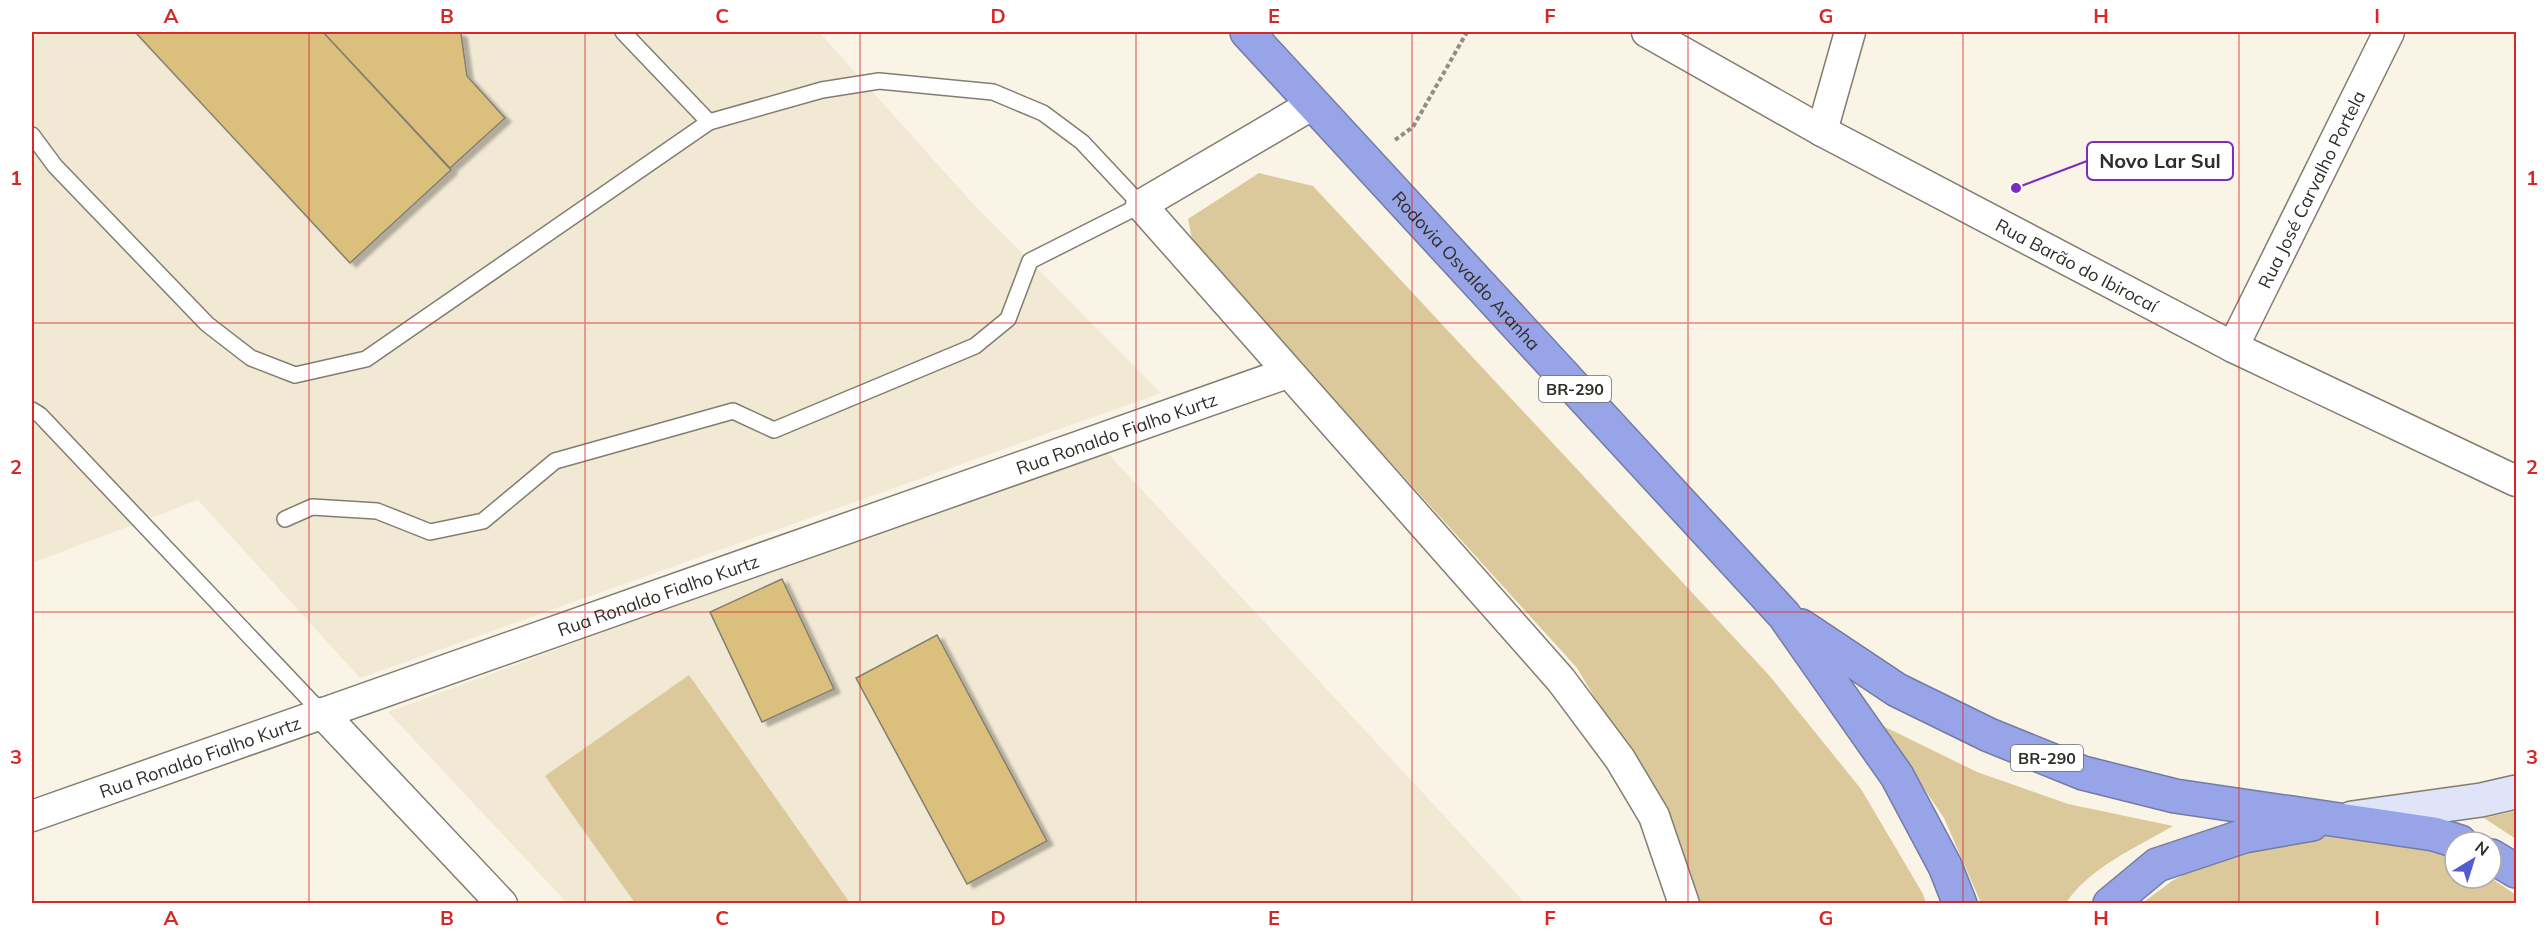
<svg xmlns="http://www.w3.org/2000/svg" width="2548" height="935" font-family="Mulish,sans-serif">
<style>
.built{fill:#f1e9d4}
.green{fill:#dcc99b}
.building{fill:#dabf7d;stroke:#837e72;stroke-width:1.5;filter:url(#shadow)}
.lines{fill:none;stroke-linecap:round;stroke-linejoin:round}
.lane-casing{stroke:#827d70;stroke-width:18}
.street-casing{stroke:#827d70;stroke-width:33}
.secondary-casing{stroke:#827d70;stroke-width:36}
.highway-casing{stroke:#737ba5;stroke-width:36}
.path{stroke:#908d84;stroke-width:4;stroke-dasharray:4.5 3;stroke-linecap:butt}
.lane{stroke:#fff;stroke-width:15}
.street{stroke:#fff;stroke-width:30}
.secondary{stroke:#e0e4f8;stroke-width:33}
.highway{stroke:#97a5e8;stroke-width:33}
.grid{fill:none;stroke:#d62828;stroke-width:1.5;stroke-opacity:0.55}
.labels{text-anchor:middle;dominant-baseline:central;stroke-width:4.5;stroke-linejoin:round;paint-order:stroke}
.shield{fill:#fff;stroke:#6e6d69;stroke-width:1.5}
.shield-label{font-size:16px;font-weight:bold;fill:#302e29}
.street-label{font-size:18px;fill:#302e29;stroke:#fff}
.leader{fill:none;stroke:#7b2cbf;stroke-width:2}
.callout-dot{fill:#7b2cbf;stroke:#fff;stroke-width:2}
.callout{fill:#fff;stroke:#7b2cbf;stroke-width:2}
.callout-label{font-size:20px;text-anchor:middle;font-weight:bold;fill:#302e29}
.neatline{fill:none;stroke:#d62828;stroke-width:2}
.grid-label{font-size:20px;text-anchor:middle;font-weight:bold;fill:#d62828}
</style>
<defs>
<filter id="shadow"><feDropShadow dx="6" dy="4" stdDeviation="1.5" flood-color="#0004"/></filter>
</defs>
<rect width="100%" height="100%" fill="#f9f4e6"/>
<g class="built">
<polygon points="32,32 819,32 975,206 1161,393 360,678 198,500 32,563"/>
<polygon points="1102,447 1525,903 567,903 388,712"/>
</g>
<g class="green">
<polygon points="1259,173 1313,186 1768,674 1861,789 1923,894 1926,903 1701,903 1667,819 1577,668 1193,244 1188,219"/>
<polygon points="689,675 850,903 635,903 545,776"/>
<path d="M1881,725L1977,772L2068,804L2173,826C2136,848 2091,866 2066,903H1981L1944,818Z"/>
<polygon points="2516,811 2516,839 2484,818"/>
<polygon points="2336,834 2422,846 2455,859 2455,878 2491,878 2516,895 2516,904 2141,904 2172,881 2210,860 2293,836"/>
</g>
<g class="building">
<polygon points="135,32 323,32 451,170 350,263"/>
<polygon points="323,32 458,32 461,34 467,76 505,118 450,168"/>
<polygon points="782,579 834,689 762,722 710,612"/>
<polygon points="937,635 1047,841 967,884 856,678"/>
</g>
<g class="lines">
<defs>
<g id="lane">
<polyline points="32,135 55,166 207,324 251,358 295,375 366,359 709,122"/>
<polyline points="32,410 40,415 322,713"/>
<polyline points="285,519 312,507 377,511 430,532 483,521 555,461 733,411 774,430 975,346 1008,319 1030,261 1141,205 1082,142 1043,113 993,92 879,81 822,90 709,122 623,32"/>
</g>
<g id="street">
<path id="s1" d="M1647,32L1822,131L2233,347L2516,481"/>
<polyline points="1313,104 1141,205 1561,680 1620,759 1654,816 1684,904"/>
<polyline points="1822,131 1850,32"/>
<path id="s2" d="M2233,347L2389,32"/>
<polyline points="322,713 502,904"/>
<path id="s3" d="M32,816L1287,373"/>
</g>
<polyline id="secondary" points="2352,818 2481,800 2516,792"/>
<g id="highway">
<path id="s4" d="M1247,32L1784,615L1897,776L1945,866L1960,904"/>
<polyline points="1801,626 1897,690 1989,735 2083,773 2175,796 2434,834 2460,842"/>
<polyline points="2491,856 2516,871"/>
<polyline points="2110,904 2157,865 2244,836 2312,824"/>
</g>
</defs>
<use href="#lane" class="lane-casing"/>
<use href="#street" class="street-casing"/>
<use href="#secondary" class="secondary-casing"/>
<use href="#highway" class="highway-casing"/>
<polyline class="path" points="1395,140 1413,127 1467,32"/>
<use href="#lane" class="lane"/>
<use href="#street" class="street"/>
<use href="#secondary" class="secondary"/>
<use href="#highway" class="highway"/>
</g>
<path class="grid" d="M309,32V904M585,32V904M860,32V904M1136,32V904M1412,32V904M1688,32V904M1963,32V904M2239,32V904M32,323H2516M32,612H2516"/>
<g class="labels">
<g class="shield">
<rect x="1539" y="376" width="72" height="26" rx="4.5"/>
<rect x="2011" y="745" width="72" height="26" rx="4.5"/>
</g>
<g class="shield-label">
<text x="1575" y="389">BR-290</text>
<text x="2047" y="758">BR-290</text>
</g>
<g class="street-label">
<text stroke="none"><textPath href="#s2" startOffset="176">Rua José Carvalho Portela</textPath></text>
<text stroke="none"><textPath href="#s1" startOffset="489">Rua Barão do Ibirocaí</textPath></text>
<text stroke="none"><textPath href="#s4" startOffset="324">Rodovia Osvaldo Aranha</textPath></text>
<text stroke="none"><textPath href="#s3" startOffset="1150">Rua Ronaldo Fialho Kurtz</textPath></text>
<text stroke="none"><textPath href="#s3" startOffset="664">Rua Ronaldo Fialho Kurtz</textPath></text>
<text stroke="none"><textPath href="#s3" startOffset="178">Rua Ronaldo Fialho Kurtz</textPath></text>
</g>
</g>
<path class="leader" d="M2016 188L2087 161"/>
<circle class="callout-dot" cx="2016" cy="188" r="6"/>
<rect class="callout" x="2087" y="142" width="146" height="38" rx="6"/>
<g class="callout-label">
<text x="2160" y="168">Novo Lar Sul</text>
</g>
<rect width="2548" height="935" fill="none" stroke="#ffffff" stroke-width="66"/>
<g transform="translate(2473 860) rotate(38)"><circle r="28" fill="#ffffff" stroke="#acaba9" stroke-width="1.5"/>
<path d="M0-4.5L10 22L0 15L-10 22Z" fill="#535dd3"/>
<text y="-9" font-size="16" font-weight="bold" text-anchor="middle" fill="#302e29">N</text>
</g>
<rect x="33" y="33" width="2482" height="869" class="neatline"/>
<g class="grid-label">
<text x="171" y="23">A</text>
<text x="447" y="23">B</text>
<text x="722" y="23">C</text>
<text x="998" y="23">D</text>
<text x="1274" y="23">E</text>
<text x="1550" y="23">F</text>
<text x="1826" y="23">G</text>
<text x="2101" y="23">H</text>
<text x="2377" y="23">I</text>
<text x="16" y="185">1</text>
<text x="2532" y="185">1</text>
<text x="16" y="474">2</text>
<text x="2532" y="474">2</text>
<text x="16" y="764">3</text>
<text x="2532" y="764">3</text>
<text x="171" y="925">A</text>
<text x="447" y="925">B</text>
<text x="722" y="925">C</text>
<text x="998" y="925">D</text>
<text x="1274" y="925">E</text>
<text x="1550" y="925">F</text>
<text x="1826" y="925">G</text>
<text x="2101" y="925">H</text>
<text x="2377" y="925">I</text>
</g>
</svg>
